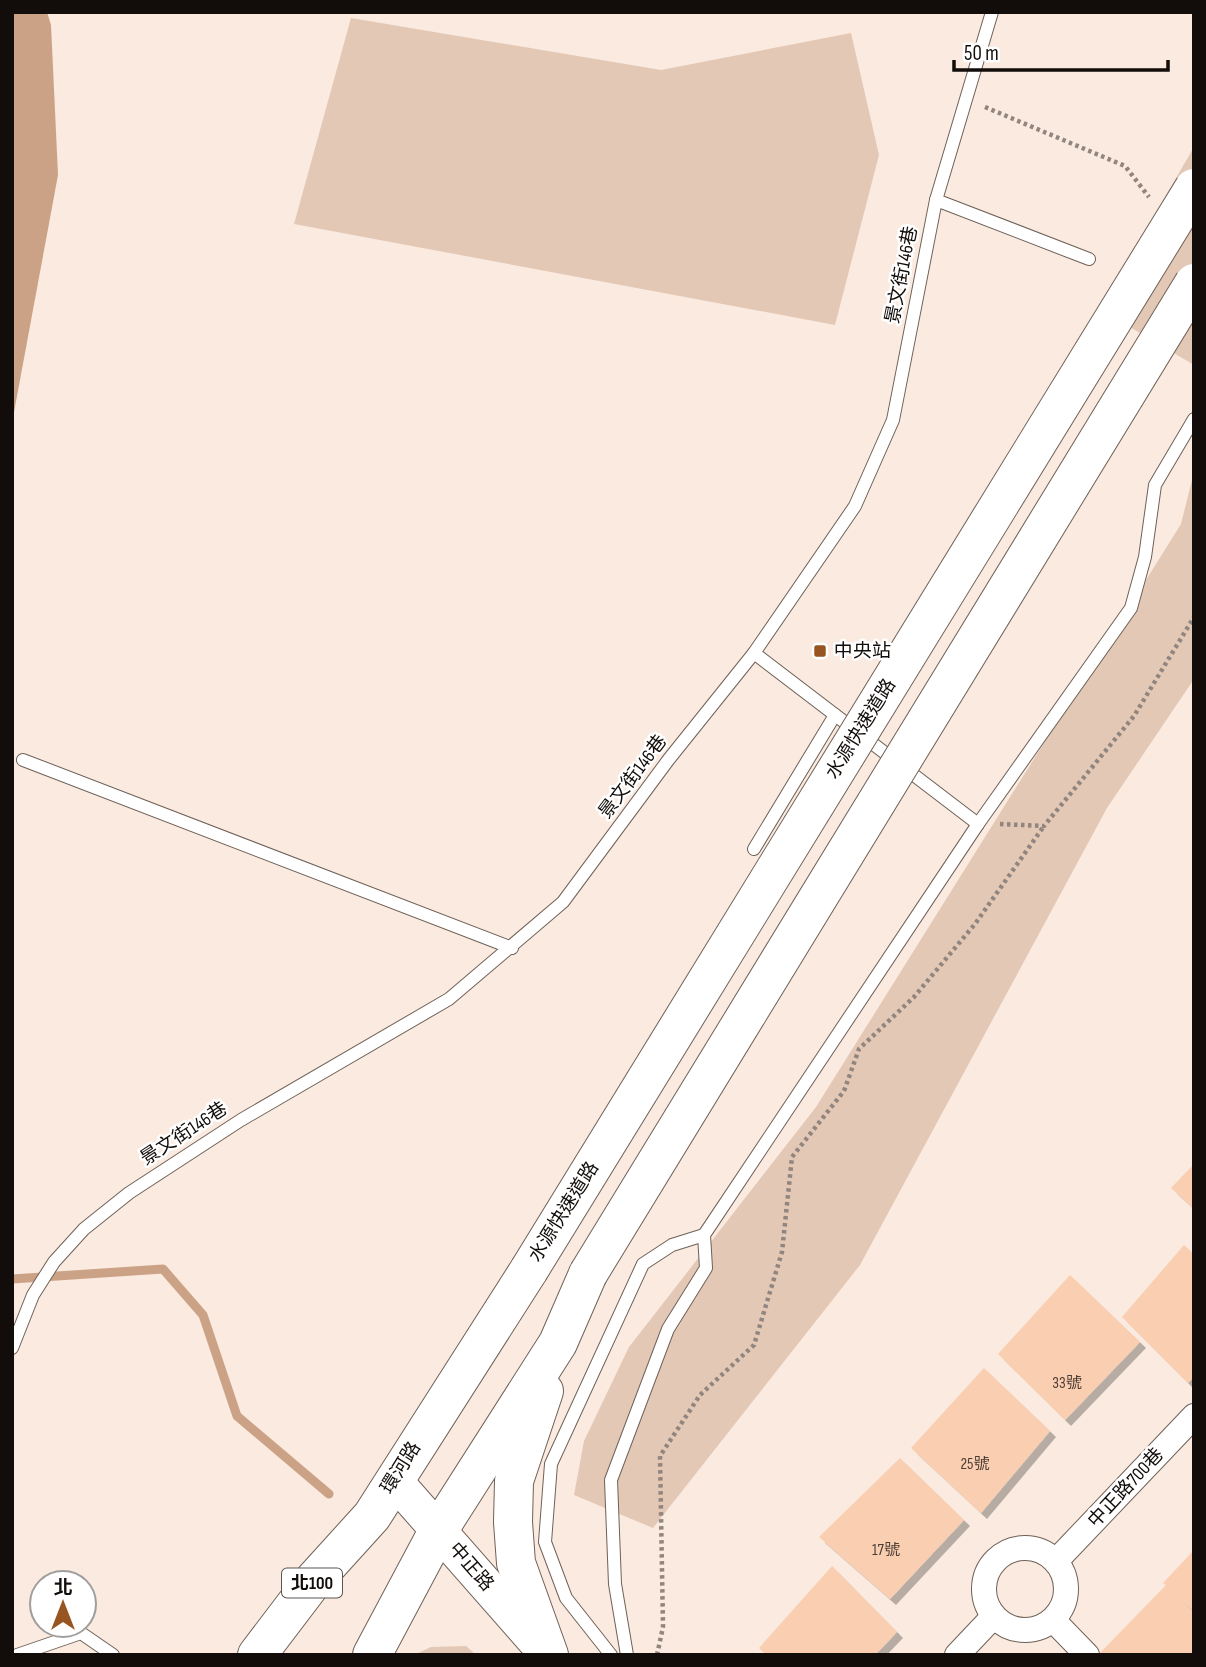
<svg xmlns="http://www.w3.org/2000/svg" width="1206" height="1667" font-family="'Sofia Sans Condensed','Noto Sans TC',sans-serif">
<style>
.green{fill:#e4c8b6}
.water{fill:#cca286}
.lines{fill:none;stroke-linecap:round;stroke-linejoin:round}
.stream{stroke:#cca286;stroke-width:9}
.building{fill:#faceb1;filter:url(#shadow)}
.lane-casing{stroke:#6f6158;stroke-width:14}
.street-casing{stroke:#6f6158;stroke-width:26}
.secondary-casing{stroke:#6f6158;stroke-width:37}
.highway-casing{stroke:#6f6158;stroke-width:40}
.path{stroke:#91867f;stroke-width:4.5;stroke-dasharray:3.5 3.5;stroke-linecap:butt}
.lane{stroke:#fff;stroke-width:12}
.street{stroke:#fff;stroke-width:24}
.secondary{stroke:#fff;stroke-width:35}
.highway{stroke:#fff;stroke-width:38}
.highway-bridge-casing{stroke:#6f6158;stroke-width:40;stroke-linecap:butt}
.highway-bridge{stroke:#fff;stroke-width:38}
.poi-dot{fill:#965521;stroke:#fff;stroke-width:2.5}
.labels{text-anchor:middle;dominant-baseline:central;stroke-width:5;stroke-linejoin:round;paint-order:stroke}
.number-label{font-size:16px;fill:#4c3d34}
.shield{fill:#fff;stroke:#595654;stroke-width:2}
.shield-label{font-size:18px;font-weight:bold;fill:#120d0a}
.street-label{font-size:19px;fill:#120d0a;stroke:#fff}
.poi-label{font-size:19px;fill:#120d0a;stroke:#fff;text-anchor:start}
</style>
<defs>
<filter id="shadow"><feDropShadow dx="6" dy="6" stdDeviation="0" flood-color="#0004"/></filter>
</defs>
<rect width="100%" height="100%" fill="#faeadf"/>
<g class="green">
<polygon points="351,18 661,70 851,33 879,155 835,325 294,224"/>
<polygon points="1194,147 1194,365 1113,317 1102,305"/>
<polygon points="1194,472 1194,679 1107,808 860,1265 653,1528 574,1495 584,1441 629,1347 816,1107 1181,524"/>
<polygon points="466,1646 476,1655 414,1655 431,1647"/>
</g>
<polygon class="water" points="12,12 47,12 51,25 58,175 12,423"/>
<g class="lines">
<polyline class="stream" points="12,1279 163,1269 203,1315 237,1416 329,1494"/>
</g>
<g class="building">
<polygon points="1194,1164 1194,1209 1171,1188"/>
<polygon points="1184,1245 1194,1254 1194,1377 1188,1383 1122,1317"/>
<polygon points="1070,1275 1140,1342 1065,1420 998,1354"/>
<polygon points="984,1368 1050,1431 981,1513 911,1448"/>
<polygon points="900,1458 964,1520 890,1599 819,1537"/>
<polygon points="1194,1550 1194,1611 1183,1602 1194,1613 1194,1655 1098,1655 1166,1585 1163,1583"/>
<polygon points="832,1566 897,1632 875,1655 766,1655 759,1648"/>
</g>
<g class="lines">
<defs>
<g id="lane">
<polyline points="936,200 1089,259"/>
<polyline points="754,653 978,824"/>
<polyline points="23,760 512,948"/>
<polyline points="754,849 835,715"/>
<polyline points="12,1348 33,1295 54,1262 84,1229 129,1193 241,1120 449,999 563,902 669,759 754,653 855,506 893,420 936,200 992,12"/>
<polyline points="17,1655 81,1633 113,1655"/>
<polyline points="611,1655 566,1598 545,1542 551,1464 643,1264 672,1245 704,1235"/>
<polyline points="627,1655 615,1584 611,1480 668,1329 706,1268 704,1235 978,824 1131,608 1145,557 1155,485 1194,419"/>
</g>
<g id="street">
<circle cx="1025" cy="1589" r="41"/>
<polyline points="1057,1560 1194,1416"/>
<polyline points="1054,1621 1087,1655"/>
<polyline points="957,1655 992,1618"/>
</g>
<polyline id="secondary" points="394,1480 546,1653"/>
<g id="highway">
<polyline points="544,1391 514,1481 513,1522 516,1563 549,1655"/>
<polyline points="257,1655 314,1580 372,1516 529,1270"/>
<polyline points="372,1655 438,1531 558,1343 588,1274"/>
</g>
</defs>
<use href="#lane" class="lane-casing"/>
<use href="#street" class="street-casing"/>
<use href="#secondary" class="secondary-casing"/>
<use href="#highway" class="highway-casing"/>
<g class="path">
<polyline points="985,107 1125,166 1149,197"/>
<polyline points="1000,824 1044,826 1134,716 1194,617"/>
<polyline points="657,1655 663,1627 660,1456 700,1395 754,1345 782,1252 792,1157 844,1091 859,1049 914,997 975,924 1044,826"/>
</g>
<use href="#lane" class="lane"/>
<use href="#street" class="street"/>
<use href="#secondary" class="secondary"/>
<use href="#highway" class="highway"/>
<defs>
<g id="highway-bridge">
<polyline points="529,1270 1194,188"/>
<polyline points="588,1274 1194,283"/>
</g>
</defs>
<use href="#highway-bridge" class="highway-bridge-casing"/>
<use href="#highway-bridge" class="highway-bridge"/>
</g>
<rect class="poi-dot" x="813" y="644" width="14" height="14" rx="3.5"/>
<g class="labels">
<g class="number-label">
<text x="1067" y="1383">33號</text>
<text x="975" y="1464">25號</text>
<text x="886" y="1550">17號</text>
</g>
<rect class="shield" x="282" y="1568.5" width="60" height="29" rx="5"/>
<g class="shield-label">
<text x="312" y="1583">北100</text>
</g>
<g class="street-label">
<text transform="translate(902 275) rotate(-79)">景文街146巷</text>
<text transform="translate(861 729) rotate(-58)">水源快速道路</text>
<text transform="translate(633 777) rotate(-53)">景文街146巷</text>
<text transform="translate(184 1134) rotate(-33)">景文街146巷</text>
<text transform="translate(564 1212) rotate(-58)">水源快速道路</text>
<text transform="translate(401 1468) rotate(-58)">環河路</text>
<text transform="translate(1126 1488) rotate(-47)">中正路700巷</text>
<text transform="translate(471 1567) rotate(49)">中正路</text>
</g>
<g class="poi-label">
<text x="834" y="651">中央站</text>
</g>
</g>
<rect width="1206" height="1667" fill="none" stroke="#120d0a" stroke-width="28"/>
<g transform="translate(63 1604)"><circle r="33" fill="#ffffff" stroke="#a09e9d" stroke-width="2"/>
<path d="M0-5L12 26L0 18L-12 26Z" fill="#965521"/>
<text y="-10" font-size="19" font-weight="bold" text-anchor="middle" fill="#120d0a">北</text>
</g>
<path d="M954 60v10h214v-10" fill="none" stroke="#120d0a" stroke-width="3.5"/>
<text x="964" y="60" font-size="21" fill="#120d0a" stroke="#ffffff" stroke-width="5" paint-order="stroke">50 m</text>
</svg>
